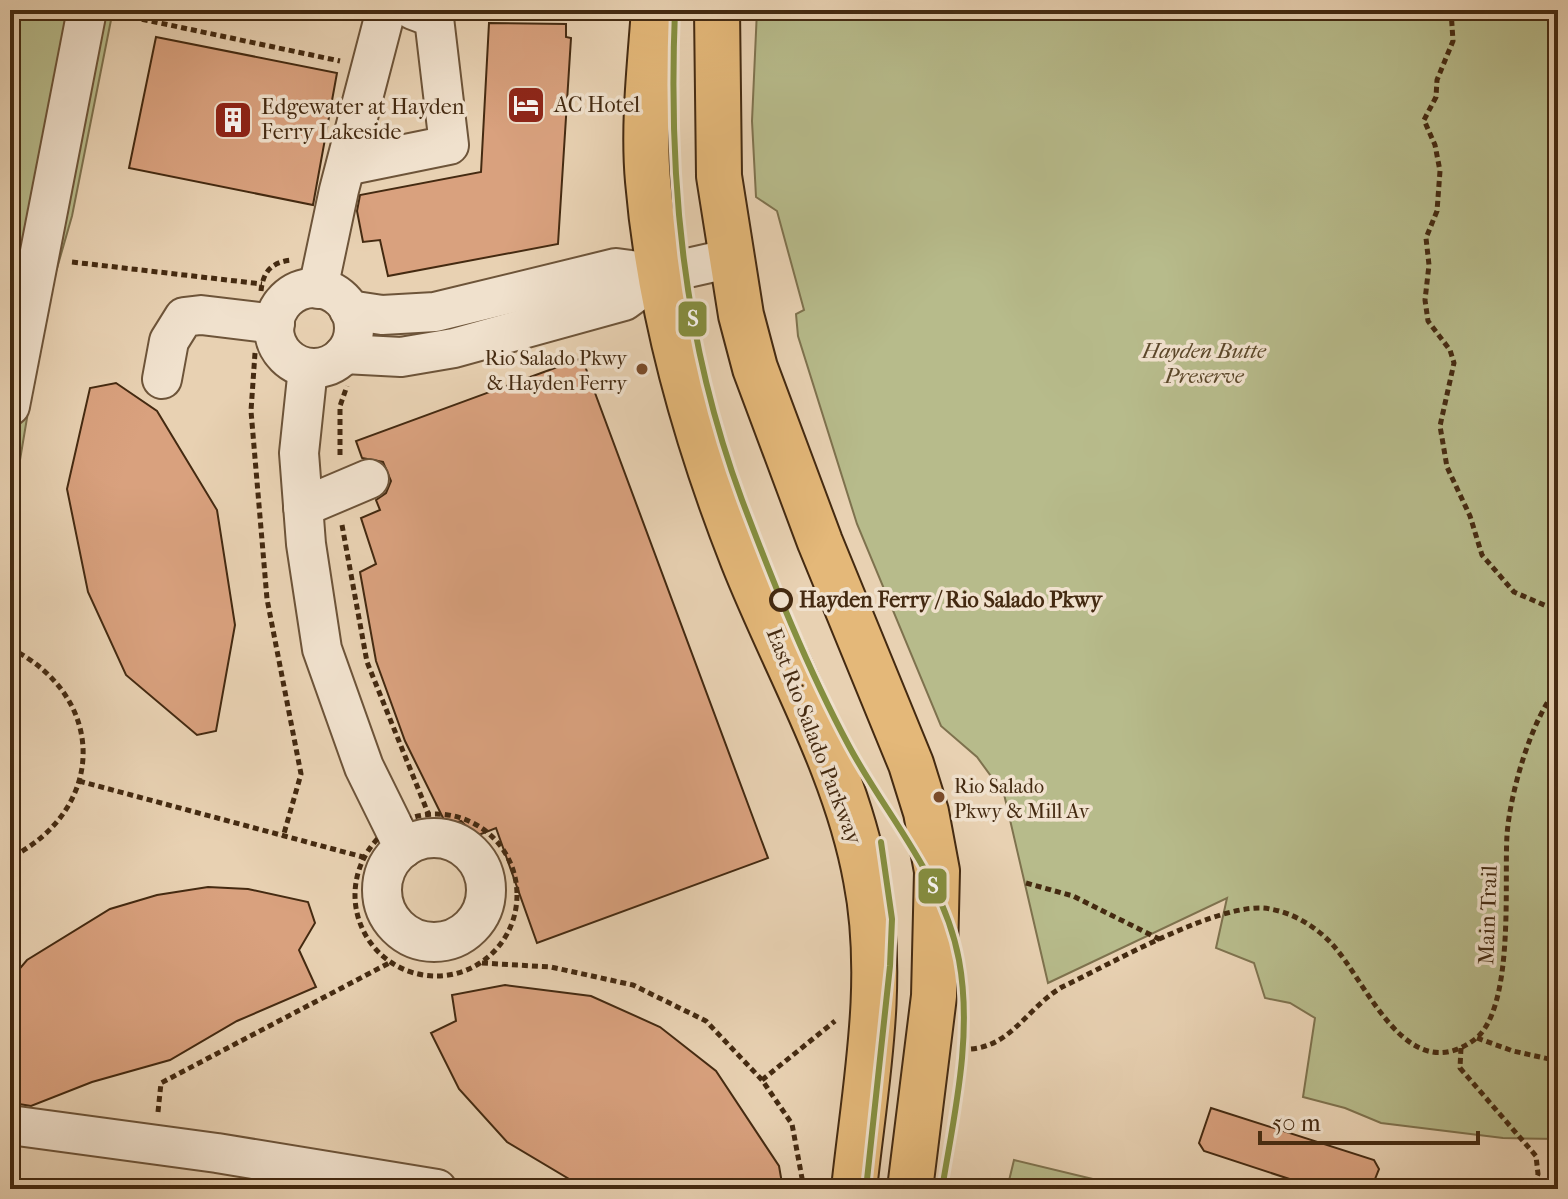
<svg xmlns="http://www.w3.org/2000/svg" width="1568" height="1199" font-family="'IM FELL French Canon',serif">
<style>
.green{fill:#b7bb8b;stroke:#7e724e;stroke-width:2}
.building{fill:#d9a17e;stroke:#442a11;stroke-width:2}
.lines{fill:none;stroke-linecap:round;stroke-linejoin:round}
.minor-casing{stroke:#6d5439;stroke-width:42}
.major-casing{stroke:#442a11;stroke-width:48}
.path{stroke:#442a11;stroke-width:5;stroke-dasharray:6 4;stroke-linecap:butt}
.minor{stroke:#f0e1cd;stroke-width:38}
.major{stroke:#e4b879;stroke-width:44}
.tram-1-casing{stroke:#f0e1cd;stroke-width:12}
.tram-1{stroke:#858f40;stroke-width:6}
.bus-dot{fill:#7a4b2a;stroke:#f0e1cd;stroke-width:3}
.stop-dot{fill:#f0e1cd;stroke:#442a11;stroke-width:4}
.labels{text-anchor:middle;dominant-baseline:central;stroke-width:7;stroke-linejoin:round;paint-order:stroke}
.bus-label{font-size:20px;fill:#442a11;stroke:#f0e1cd;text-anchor:end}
.poi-label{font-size:22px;fill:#442a11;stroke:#f0e1cd;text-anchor:start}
.park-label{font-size:22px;font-style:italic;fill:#5b4729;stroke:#f0e1cd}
.stop-label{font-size:22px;font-weight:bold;fill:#442a11;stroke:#f0e1cd;text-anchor:start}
.street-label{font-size:22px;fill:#442a11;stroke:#f0e1cd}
.line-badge{stroke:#f0e1cd;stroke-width:3}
.badge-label{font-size:22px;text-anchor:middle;font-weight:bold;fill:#fff}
</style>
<rect width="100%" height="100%" fill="#e8d1b2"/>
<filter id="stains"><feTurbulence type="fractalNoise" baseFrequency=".0025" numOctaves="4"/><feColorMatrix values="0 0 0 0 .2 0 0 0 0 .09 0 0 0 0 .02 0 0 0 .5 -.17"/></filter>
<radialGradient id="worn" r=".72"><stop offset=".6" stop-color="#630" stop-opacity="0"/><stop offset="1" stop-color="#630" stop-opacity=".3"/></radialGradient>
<g class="green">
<polygon points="10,10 113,10 72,216 45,310 10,520"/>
<polygon points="757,10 1558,10 1558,1139 1503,1138 1381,1123 1345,1108 1303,1097 1315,1018 1290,1003 1265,998 1254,963 1216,948 1227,898 1048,983 1004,794 977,757 941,726 857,524 798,336 796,314 804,310 777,211 756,197 752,121"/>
<polygon points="1014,1160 1097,1180 1095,1189 1007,1189"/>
</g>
<g class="building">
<polygon points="489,23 566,24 566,37 571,38 558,244 388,276 380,240 363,242 357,211 360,195 481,172"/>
<polygon points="156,37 337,73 313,205 129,168"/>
<polygon points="582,358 768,858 537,943 496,828 476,836 461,821 447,826 405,741 376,661 360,572 376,564 361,518 380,510 376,500 386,493 391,481 383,462 362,458 356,441"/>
<polygon points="116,383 157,411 217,510 235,625 216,731 197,735 126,675 88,592 67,489 90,388"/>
<polygon points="208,887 248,889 308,902 315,923 299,950 316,987 237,1021 170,1060 92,1082 31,1106 13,1103 10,1095 10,980 27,960 110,909 157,895"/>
<polygon points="505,985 591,996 660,1027 716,1071 779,1166 783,1189 586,1189 507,1142 459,1089 431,1033 456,1021 452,995"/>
<polygon points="1211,1108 1374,1160 1379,1169 1371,1189 1320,1189 1204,1151 1199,1143"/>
</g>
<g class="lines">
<defs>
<g id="minor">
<polyline points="346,166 449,145 434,18 413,10"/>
<circle cx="314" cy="328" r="40"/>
<polyline points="318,289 339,190 386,10"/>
<polyline points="349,310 382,315 435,312 616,268 661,274 732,258"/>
<polyline points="344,354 401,357 454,348 624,301 661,274"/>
<polyline points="308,368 299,453 306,544 322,649 364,767 404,848"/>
<polyline points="162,379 169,341 184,317 201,315 275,324"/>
<polyline points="10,406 87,10"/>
<polyline points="303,507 369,479"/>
<circle cx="434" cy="890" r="52"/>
<polyline points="10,1125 217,1153 437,1189"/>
</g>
<g id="major">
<path d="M654,10C650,66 643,125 648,181C659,311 695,438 743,560C784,664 846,768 866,879C886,981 865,1086 854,1189"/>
<polyline points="717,10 719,176 741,315 755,368 820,542 911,764 926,812 937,871 934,996 910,1189"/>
</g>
</defs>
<use href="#minor" class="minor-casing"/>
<use href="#major" class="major-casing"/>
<g class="path">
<polyline points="142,10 141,19 340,61"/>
<polyline points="1451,10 1453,41 1437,80 1436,97 1424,120 1435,145 1440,171 1437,211 1426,238 1429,265 1425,300 1428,321 1450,350 1454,363 1440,426 1447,467 1470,516 1482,555 1514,592 1558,611"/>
<polyline points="72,262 262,284"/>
<path d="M261,291C263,271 272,262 292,260"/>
<polyline points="255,353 251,411 267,599 301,774 283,837"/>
<polyline points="340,455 340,406 347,386"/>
<polyline points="342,525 367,662 428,813"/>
<path d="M10,648C108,697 107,809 10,858"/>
<polyline points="79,781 363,857"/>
<circle cx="436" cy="895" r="81"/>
<polyline points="1026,883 1073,896 1163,941"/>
<polyline points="482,963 551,967 633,985 706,1021 762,1080 792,1124 804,1189"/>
<polyline points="1477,1038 1513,1051 1558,1061"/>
<polyline points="1461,1048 1460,1068 1536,1156 1538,1174 1532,1189"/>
<path d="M961,1049C1009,1052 1025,1009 1062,987C1109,965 1223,899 1270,909C1294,913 1316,927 1332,944C1367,982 1406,1089 1474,1040C1515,1010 1504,883 1507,835C1510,793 1531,720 1558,687"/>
<polyline points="762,1080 835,1021"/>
<polyline points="158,1112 161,1083 391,962"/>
</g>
<use href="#minor" class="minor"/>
<use href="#major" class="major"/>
<defs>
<g id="tram-1">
<path d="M675,10C668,179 683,341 742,500C773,582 807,668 849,746C887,817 944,878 959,960C973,1036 954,1115 942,1189"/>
<polyline points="866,1189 890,966 892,919 881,842"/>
</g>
</defs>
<use href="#tram-1" class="tram-1-casing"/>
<use href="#tram-1" class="tram-1"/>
</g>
<defs>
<symbol id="hotel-square" viewBox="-11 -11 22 22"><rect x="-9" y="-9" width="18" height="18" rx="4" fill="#8f2418" stroke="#f0e1cd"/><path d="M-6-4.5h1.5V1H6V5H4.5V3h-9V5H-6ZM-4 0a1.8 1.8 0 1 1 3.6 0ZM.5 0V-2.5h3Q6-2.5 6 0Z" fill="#fff"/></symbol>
<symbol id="building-square" viewBox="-11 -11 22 22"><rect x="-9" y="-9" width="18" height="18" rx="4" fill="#8f2418" stroke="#f0e1cd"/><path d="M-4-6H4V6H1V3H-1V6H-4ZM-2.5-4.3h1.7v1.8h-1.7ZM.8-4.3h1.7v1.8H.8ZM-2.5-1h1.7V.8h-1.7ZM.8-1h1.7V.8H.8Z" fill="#fff"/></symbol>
</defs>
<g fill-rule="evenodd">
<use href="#hotel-square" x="504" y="83" width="44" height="44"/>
<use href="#building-square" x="211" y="98" width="44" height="44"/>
</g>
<g class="bus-dot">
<circle cx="642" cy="369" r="7"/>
<circle cx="939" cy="797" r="7"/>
</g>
<circle class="stop-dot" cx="781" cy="600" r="10"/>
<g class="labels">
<g class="bus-label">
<text x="627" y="358">Rio Salado Pkwy<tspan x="627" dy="25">&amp; Hayden Ferry</tspan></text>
<text x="954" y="786" text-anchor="start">Rio Salado<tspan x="954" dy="25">Pkwy &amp; Mill Av</tspan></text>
</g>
<g class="poi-label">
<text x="554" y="105">AC Hotel</text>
<text x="261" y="107">Edgewater at Hayden<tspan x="261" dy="25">Ferry Lakeside</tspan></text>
</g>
<g class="park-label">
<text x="1204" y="351">Hayden Butte<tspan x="1204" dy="25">Preserve</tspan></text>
</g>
<g class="stop-label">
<text x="799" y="600">Hayden Ferry / Rio Salado Pkwy</text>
</g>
<g class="street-label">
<text transform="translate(814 736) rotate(69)">East Rio Salado Parkway</text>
<text transform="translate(1488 915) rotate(-88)">Main Trail</text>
</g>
</g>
<g class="line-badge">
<rect x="677" y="300" width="31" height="38" rx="8" fill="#858f40"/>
<rect x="917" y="867" width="31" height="38" rx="8" fill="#858f40"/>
</g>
<g class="badge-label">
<text x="693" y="326">S</text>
<text x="933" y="893">S</text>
</g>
<rect width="1568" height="1199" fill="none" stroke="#e8d1b2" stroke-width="40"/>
<rect x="12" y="12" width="1544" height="1175" fill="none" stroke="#442a11" stroke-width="4"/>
<rect x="20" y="20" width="1528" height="1159" fill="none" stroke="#442a11" stroke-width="2"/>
<path d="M1260 1131v12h218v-12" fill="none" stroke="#442a11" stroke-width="4"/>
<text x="1272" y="1131" font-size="24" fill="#442a11" stroke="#f0e1cd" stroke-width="6" paint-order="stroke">50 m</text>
<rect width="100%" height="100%" filter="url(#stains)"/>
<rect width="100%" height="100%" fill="url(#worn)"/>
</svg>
